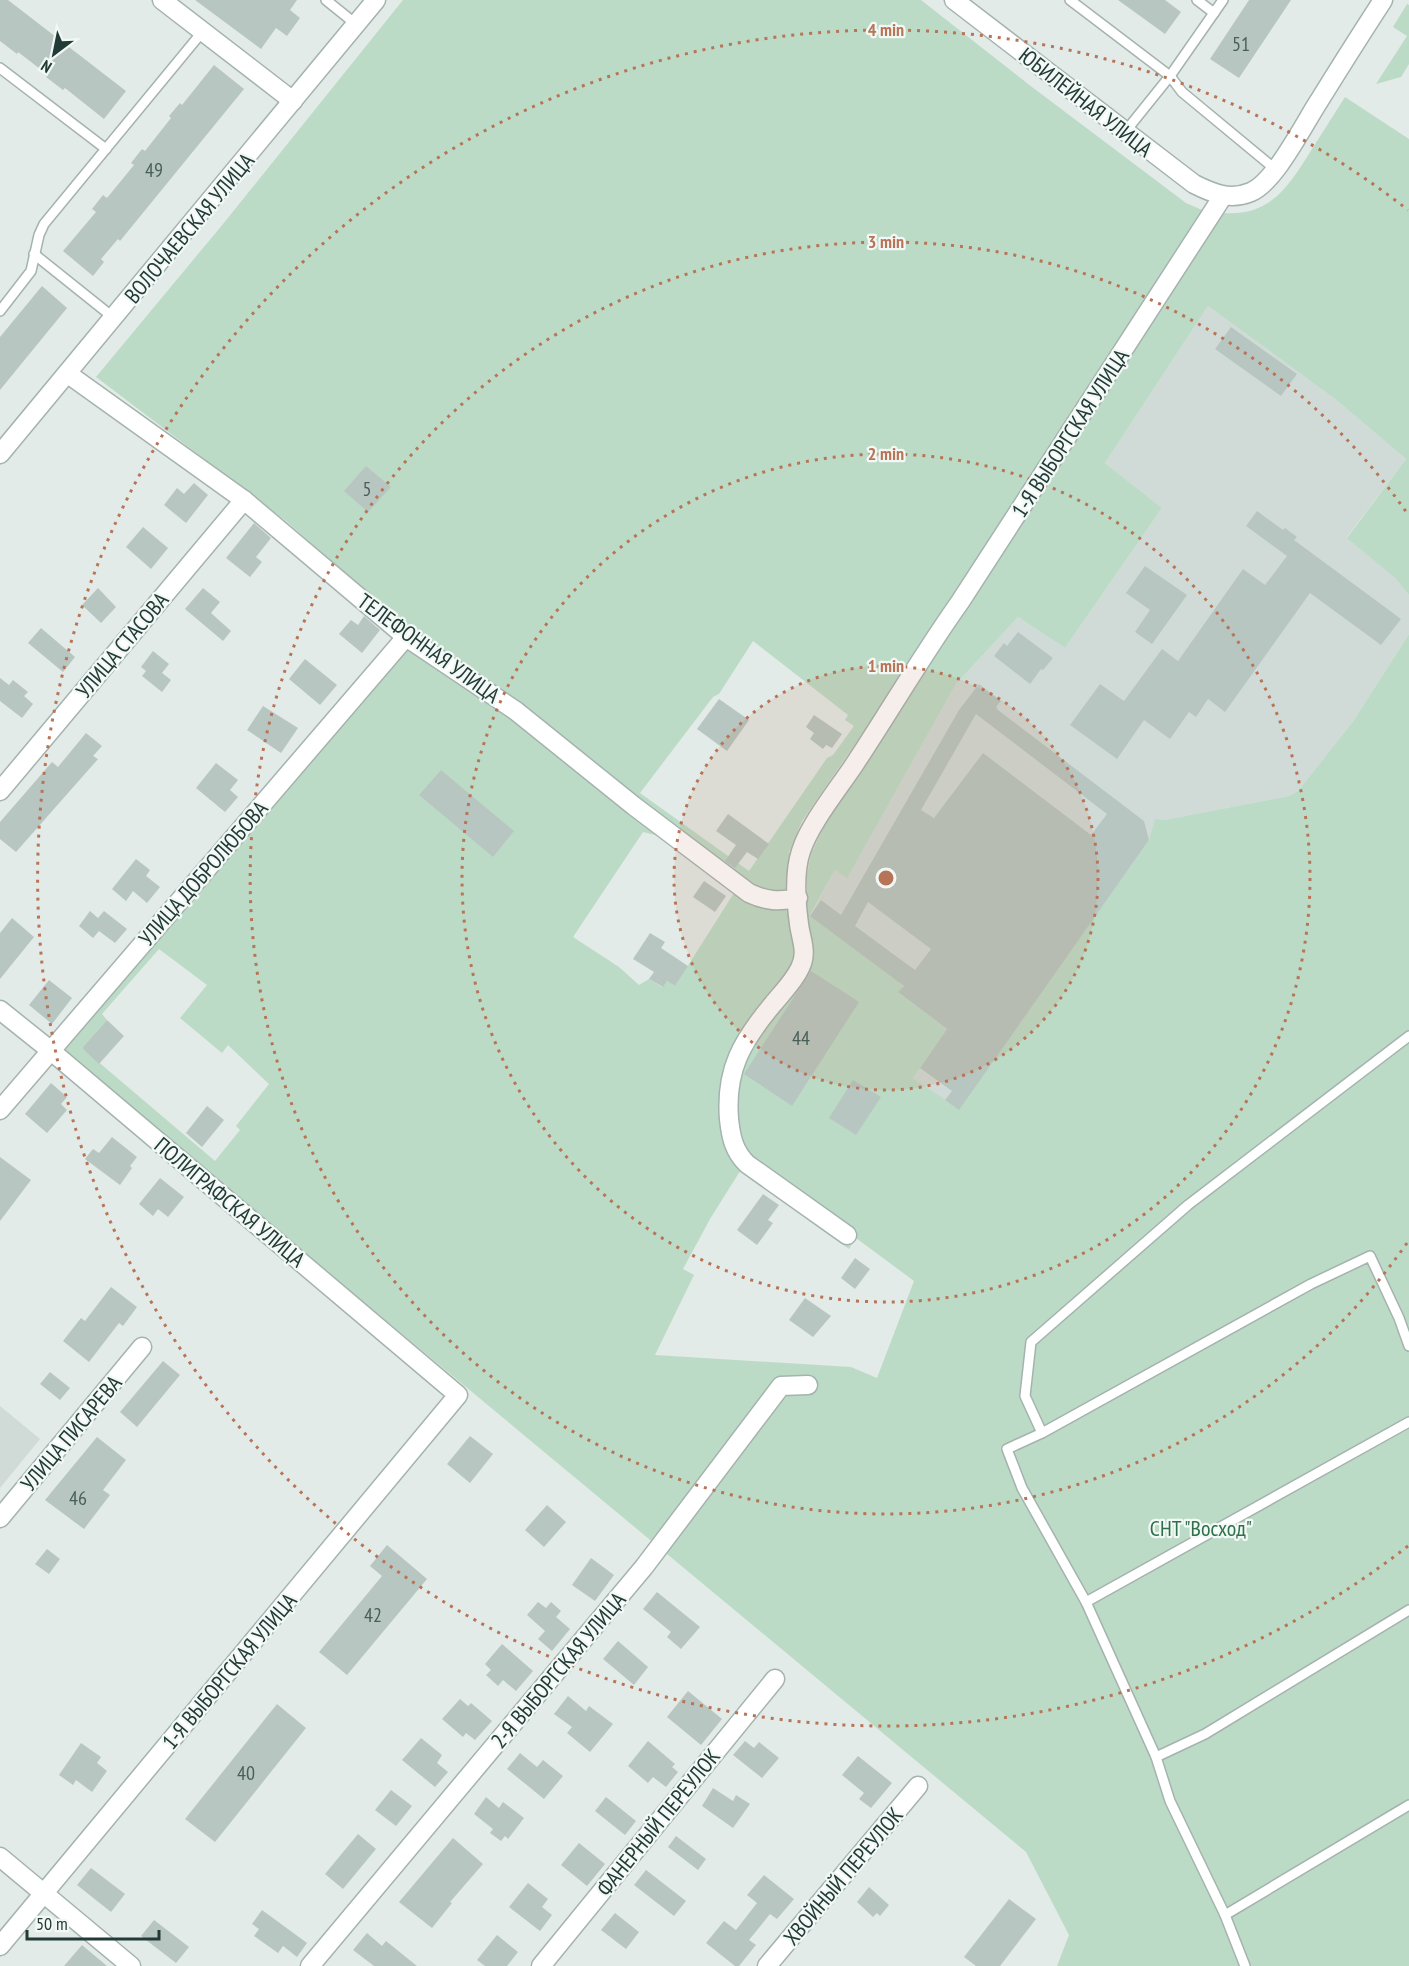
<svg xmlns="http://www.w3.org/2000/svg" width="1409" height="1966" font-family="'PT Sans Narrow',sans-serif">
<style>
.built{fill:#d0dbd7}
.green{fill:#bcdbc6;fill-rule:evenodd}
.building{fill:#b8c6c1;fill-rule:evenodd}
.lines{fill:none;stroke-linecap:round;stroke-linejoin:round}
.service-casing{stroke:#a5b3af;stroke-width:12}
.minor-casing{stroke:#a5b3af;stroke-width:21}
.tertiary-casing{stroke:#a5b3af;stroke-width:21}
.service{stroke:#fff;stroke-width:9}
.minor{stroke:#fff;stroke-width:18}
.tertiary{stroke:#fff;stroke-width:18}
.ring{fill:none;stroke:#b87456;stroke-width:3;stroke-dasharray:3 6}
.labels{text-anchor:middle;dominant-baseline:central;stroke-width:4.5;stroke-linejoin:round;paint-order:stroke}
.number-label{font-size:20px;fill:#485e59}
.street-label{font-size:22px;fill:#233b36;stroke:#f2f8f5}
.park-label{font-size:22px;fill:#2f704a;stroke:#f2f8f5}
.centre{fill:#b87456;stroke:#f2f8f5;stroke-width:3}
.ring-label{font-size:18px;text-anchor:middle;font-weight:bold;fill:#b87456;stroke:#f2f8f5;stroke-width:4.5;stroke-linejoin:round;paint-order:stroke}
</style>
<rect width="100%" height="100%" fill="#e2ebe8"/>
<g class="built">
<polygon points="1208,306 1335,399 1406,459 1347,537 1395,578 1409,595 1409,634 1354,720 1298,791 1289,796 1164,820 1155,820 1149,840 959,1110 913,1078 947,1029 898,992 810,916 835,870 847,877 956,684 1018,617 1065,648 1162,508 1105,463"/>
<polygon points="0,1406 40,1439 0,1488"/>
</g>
<g class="green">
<path d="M403,0H921L1032,87L1186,203L1202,210L891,692L802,821L789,852L790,891L770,892L753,887L411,632L286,521L96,377L223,224ZM753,641L848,715L845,720L854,726L833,755L827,758L749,871L640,793L713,697L719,694Z"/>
<polygon points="1407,4 1409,5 1409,64 1401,77 1376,84 1407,36 1393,27"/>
<path d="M1345,97L1409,139V595L1395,578L1347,538L1406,459L1335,399L1208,306L1105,463L1162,508L1065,648L1018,617L956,684L847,878L835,870L810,915L899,982L903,986L899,993L947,1029L913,1078L959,1109L1149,840L1155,819L1164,820L1289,796L1298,791L1354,720L1409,634V1966H1057L1069,1935L1026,1852L60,1050L408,644L784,908L807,906V875L811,854L823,828L925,668L967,606L1224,213C1271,217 1290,184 1312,149C1323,132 1334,114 1345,97ZM643,832L659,836L734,893L675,986L667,981L662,987L649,979L639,985L619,967L573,937ZM159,949L207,985L180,1018L222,1053L228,1045L269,1084L236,1126L240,1130L215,1161L82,1048L107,1020L102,1014ZM742,1168L811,1217L809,1221L849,1249L856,1238L914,1281L877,1378L851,1367L655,1355L694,1275L683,1269L710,1219Z"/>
</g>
<g class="building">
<polygon points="0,0 8,0 126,91 104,119 65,88 63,90 46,77 48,75 18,52 17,54 0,41"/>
<polygon points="195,0 297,0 290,10 300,18 287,36 276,28 261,49"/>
<polygon points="1118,0 1165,0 1181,12 1165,34"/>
<polygon points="1249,0 1291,0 1239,78 1210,59"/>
<polygon points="214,65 244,89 120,241 118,239 101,259 104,262 93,276 63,251 96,212 92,209 103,195 107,198 134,165 131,163 142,149 145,151 171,118 169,116 180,103 182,105"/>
<polygon points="42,286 67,308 0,390 0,337"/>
<polygon points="1231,327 1297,374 1281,396 1215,349"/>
<polygon points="366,466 391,487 368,512 344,491"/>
<polygon points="194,483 208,495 186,523 164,505 177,488 184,494"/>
<polygon points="1257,511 1283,530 1285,528 1297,537 1294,540 1401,619 1381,645 1310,593 1225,712 1208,699 1196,717 1189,712 1170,739 1144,720 1117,759 1070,725 1100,684 1124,701 1162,649 1178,661 1243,569 1265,585 1287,556 1246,526"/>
<polygon points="254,523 271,538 256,557 262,562 250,577 226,558"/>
<polygon points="143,527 168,548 151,569 126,547"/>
<polygon points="1145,566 1187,595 1152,644 1135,632 1150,610 1126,593"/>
<polygon points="98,588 116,607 101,623 82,605"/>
<polygon points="203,588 220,602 211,613 231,631 223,641 185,609"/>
<polygon points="364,616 380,630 362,653 339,634 351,620 358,625"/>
<polygon points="41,628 75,657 63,672 28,643"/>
<polygon points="1018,632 1053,658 1043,670 1041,669 1030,684 994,656 1004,643 1007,646"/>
<polygon points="153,651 169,664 162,673 171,680 162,692 142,676 146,671 141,667"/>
<polygon points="305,659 337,685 320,705 289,679"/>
<polygon points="0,678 9,685 13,680 28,692 24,696 33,704 22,718 0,701"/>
<path d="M979,684L1001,701L996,707L998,710L1144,821L1149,840L959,1110L945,1100L952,1091L920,1068L947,1029L898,992L904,986L810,916L821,900L841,915L959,710ZM976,714L1107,814L1091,835L983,753L934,818L921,810ZM868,902L931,949L915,970L855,926Z"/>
<polygon points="719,699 749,720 727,751 697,729"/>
<polygon points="263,706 298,728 281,753 247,730"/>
<polygon points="814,715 842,734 832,748 826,745 823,749 810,739 814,733 806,727"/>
<polygon points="86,733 102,746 93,756 98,759 16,852 0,839 0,822 52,762 58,767"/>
<polygon points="216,763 238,780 230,790 238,797 225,812 196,788"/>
<polygon points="441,770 514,831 493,857 419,795"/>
<polygon points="728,814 769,844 758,859 747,852 735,868 725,861 736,845 716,831"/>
<polygon points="136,859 150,870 146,876 160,887 147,903 133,891 126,901 112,889"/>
<polygon points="704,881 726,896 715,912 693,897"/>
<polygon points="90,911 98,918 104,911 127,929 115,943 99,931 93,938 79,926"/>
<polygon points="12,918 34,937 0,979 0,933"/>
<polygon points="650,933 665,942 661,948 688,966 675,986 667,981 663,987 649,979 654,972 633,959"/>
<polygon points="811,971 859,1002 792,1106 744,1074"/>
<polygon points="49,980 72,998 52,1024 29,1005"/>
<polygon points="107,1020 124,1036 99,1064 82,1048"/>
<polygon points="853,1080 881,1097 856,1135 829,1118"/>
<polygon points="51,1083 67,1097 61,1104 67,1110 47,1133 25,1114"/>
<polygon points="207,1106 224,1120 202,1147 186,1133"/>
<polygon points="112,1137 137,1157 130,1166 132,1168 120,1185 85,1159 93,1149 99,1153"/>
<polygon points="0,1157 31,1180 0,1221"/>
<polygon points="160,1178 184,1197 168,1217 158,1209 153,1216 139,1204"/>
<polygon points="763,1194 779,1205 768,1220 773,1223 757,1245 737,1230"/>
<polygon points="855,1258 870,1269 855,1289 841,1278"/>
<polygon points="111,1287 137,1307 123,1326 119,1323 89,1362 63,1341 81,1318 85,1321"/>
<polygon points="805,1298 831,1316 813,1337 789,1320"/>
<polygon points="163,1361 180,1375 137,1427 120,1412"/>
<polygon points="50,1372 70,1388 60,1400 40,1384"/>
<polygon points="470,1436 493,1454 470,1483 447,1464"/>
<polygon points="97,1437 126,1460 103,1490 110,1495 84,1529 45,1500"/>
<polygon points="547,1505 566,1522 544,1547 525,1530"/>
<polygon points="387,1545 427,1579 347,1675 319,1652 382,1576 370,1566"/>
<polygon points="47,1549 60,1559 49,1574 35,1564"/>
<polygon points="591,1558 614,1575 595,1601 572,1585"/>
<polygon points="657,1592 700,1627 681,1649 667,1637 671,1632 643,1609"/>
<polygon points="538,1602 546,1608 551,1602 561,1611 556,1617 570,1629 552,1651 538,1639 545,1631 527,1615"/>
<polygon points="618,1641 648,1667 634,1685 603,1659"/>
<polygon points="502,1644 533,1671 516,1691 503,1680 498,1686 486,1675 491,1670 485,1664"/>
<polygon points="688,1691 722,1719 701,1745 667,1717"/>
<polygon points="568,1696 586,1711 589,1706 613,1724 590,1752 567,1733 572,1727 554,1714"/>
<polygon points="460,1699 468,1706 471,1703 492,1721 475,1740 466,1733 463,1737 442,1719"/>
<polygon points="277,1704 306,1728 215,1842 185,1819"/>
<polygon points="421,1738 442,1755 437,1763 448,1772 435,1787 402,1760"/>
<polygon points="648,1741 675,1764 672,1767 678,1772 666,1787 653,1777 648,1783 628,1766"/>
<polygon points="745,1741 754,1748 759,1742 779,1758 762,1778 733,1755"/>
<polygon points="81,1743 101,1757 97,1763 107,1771 92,1792 76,1780 73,1785 59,1775"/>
<polygon points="520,1753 537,1767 543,1760 563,1776 544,1799 507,1769"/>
<polygon points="858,1756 892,1783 871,1808 859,1799 864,1793 842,1775"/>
<polygon points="713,1788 733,1801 736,1795 750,1804 733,1828 702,1806"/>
<polygon points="391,1790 412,1806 396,1826 375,1810"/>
<polygon points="486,1797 499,1808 503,1802 524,1818 508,1839 505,1836 501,1841 490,1833 493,1829 474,1814"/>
<polygon points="606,1797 636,1821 625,1835 595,1811"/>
<polygon points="358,1834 376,1849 343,1889 325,1874"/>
<polygon points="676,1836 706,1859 698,1870 668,1847"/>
<polygon points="453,1838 483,1864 450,1902 452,1903 432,1928 399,1902"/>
<polygon points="579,1843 605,1864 587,1886 561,1865"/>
<polygon points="91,1868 125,1894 111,1912 77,1885"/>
<polygon points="646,1870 686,1901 674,1916 634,1885"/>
<polygon points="764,1875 794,1899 777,1919 770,1914 749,1940 756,1945 739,1966 735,1966 706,1943 724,1921 736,1930 757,1903 747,1895"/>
<polygon points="528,1883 548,1899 542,1907 552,1915 540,1931 509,1907"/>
<polygon points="869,1887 889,1905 880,1916 877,1913 873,1917 857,1902"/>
<polygon points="1009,1899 1036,1919 1000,1966 976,1966 964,1957"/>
<polygon points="262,1910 307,1943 297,1957 283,1946 278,1953 254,1936 259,1929 252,1924"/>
<polygon points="615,1913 639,1932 626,1949 601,1930"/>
<polygon points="154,1920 189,1947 176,1963 141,1936"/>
<polygon points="367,1933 382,1946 386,1941 417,1966 374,1966 353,1950"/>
<polygon points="497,1935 518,1952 507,1966 485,1966 477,1960"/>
<polygon points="82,1945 107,1966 64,1966"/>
</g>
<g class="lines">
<defs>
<g id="service">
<polyline points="326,0 357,25"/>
<polyline points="1070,0 1170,76 1182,92 1275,169"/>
<polyline points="1197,0 1214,13"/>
<polyline points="0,68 106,149"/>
<polyline points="1125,132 1170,76 1223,0"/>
<polyline points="34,254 114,318"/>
<polyline points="0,311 31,271 39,235 44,224 203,31"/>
<polyline points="1042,1433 1025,1396 1031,1342 1188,1205 1409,1036"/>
<polyline points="1086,1602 1409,1422"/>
<polyline points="1156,1757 1205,1734 1409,1610"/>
<polyline points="1225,1915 1409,1805"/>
<polyline points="1245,1966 1225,1915 1170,1801 1156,1757 1086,1602 1022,1488 1007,1449 1042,1433 1311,1284 1370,1256 1399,1318 1409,1346"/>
</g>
<g id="minor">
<polyline points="162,0 293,101"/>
<path d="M954,0L1194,184C1212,193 1230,201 1251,192C1275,182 1304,124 1319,101C1340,67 1361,34 1383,0"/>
<path d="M68,374L244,500L406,637L516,711L634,806L749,893C766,901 779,902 798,898"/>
<polyline points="0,791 244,500"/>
<polyline points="0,1010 50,1050 458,1395 0,1946"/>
<polyline points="0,1110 406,637"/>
<path d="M847,1235L747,1164C734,1151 731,1138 729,1119C725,1070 742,1041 773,1004C782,993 794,981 800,968C808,952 801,940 799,924C796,902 794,872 801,851C810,823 839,788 856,762C891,709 923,654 960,602L1223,196"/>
<polyline points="0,1518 142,1347"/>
<polyline points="0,1857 131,1966"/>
<polyline points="310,1966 644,1567 781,1386 808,1385"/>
<polyline points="541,1966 775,1679"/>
<polyline points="767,1966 918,1786"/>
</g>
<polyline id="tertiary" points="0,454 376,0"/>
</defs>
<use href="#service" class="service-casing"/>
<use href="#minor" class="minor-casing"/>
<use href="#tertiary" class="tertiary-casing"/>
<use href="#service" class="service"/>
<use href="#minor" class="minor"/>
<use href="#tertiary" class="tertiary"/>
</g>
<circle cx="886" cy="878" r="212" fill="#b87456" fill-opacity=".12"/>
<g class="ring">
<circle cx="886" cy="878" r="212"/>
<circle cx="886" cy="878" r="424"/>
<path d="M1407 1243A636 636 0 1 1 1407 513"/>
<path d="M1408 1546A848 848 0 1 1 1408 210"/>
</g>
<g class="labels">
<g class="number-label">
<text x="1241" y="44">51</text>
<text x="154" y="170">49</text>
<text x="367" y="489">5</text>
<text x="801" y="1038">44</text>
<text x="78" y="1498">46</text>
<text x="373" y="1615">42</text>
<text x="246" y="1773">40</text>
</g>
<g class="street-label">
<text transform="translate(1086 102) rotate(38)">ЮБИЛЕЙНАЯ УЛИЦА</text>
<text transform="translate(189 228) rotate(-50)">ВОЛОЧАЕВСКАЯ УЛИЦА</text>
<text transform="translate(1070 433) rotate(-57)">1-Я ВЫБОРГСКАЯ УЛИЦА</text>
<text transform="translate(122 645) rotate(-50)">УЛИЦА СТАСОВА</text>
<text transform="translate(429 648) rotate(36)">ТЕЛЕФОННАЯ УЛИЦА</text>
<text transform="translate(203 873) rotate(-49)">УЛИЦА ДОБРОЛЮБОВА</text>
<text transform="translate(230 1202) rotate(40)">ПОЛИГРАФСКАЯ УЛИЦА</text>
<text transform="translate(71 1433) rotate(-50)">УЛИЦА ПИСАРЕВА</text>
<text transform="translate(558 1670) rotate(-50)">2-Я ВЫБОРГСКАЯ УЛИЦА</text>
<text transform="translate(229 1671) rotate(-50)">1-Я ВЫБОРГСКАЯ УЛИЦА</text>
<text transform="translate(658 1822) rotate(-51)">ФАНЕРНЫЙ ПЕРЕУЛОК</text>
<text transform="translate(843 1876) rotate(-50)">ХВОЙНЫЙ ПЕРЕУЛОК</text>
</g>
<g class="park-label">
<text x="1201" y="1528">СНТ "Восход"</text>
</g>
</g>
<circle cx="886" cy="878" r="9" class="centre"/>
<g class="ring-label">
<text x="886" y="36">4 min</text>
<text x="886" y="248">3 min</text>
<text x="886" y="460">2 min</text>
<text x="886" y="672">1 min</text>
</g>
<g transform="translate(54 54) rotate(212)" stroke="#f2f8f5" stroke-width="4.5" paint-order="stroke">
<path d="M0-4.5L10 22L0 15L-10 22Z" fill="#233b36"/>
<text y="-9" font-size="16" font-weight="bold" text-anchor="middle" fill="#233b36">N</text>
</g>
<path d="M27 1930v9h132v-9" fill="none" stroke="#233b36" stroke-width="3"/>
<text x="36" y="1930" font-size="18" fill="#233b36" stroke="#f2f8f5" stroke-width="4.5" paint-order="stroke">50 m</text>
</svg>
